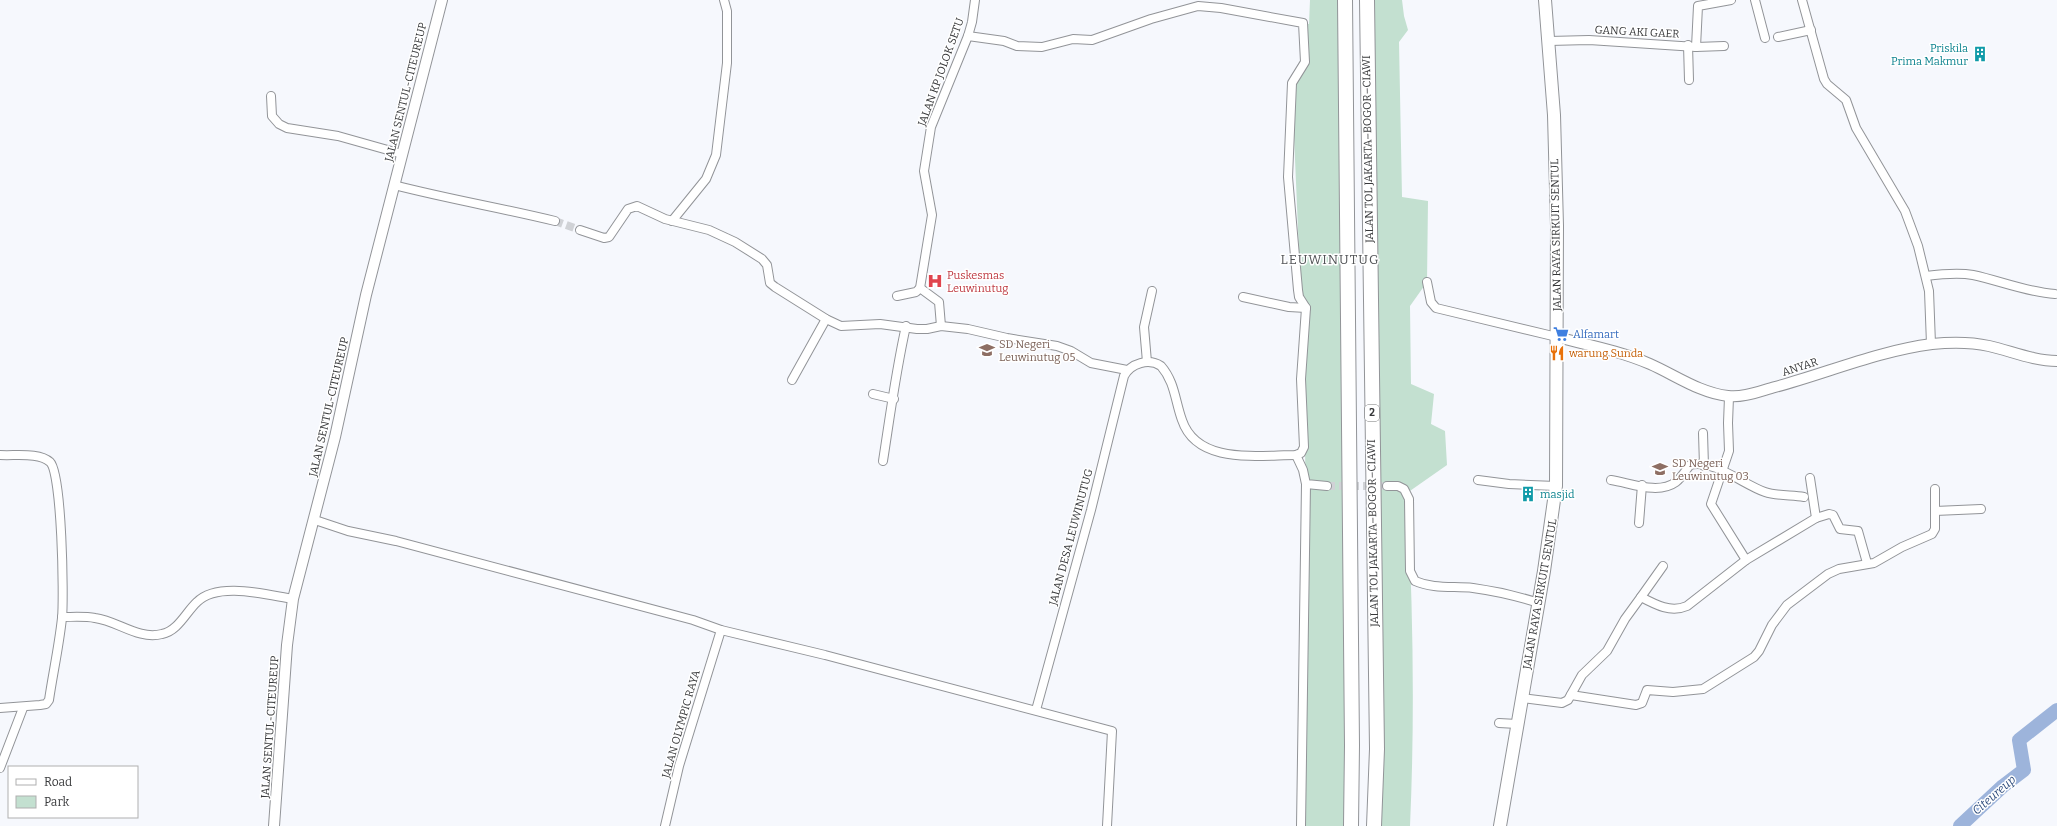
<svg xmlns="http://www.w3.org/2000/svg" width="2057" height="826" font-family="Bitter,serif">
<style>
.green{fill:#c3e0d0}
.lines{fill:none;stroke-linecap:round;stroke-linejoin:round}
.river{stroke:#9db4db;stroke-width:14}
.minor-tunnel{stroke:#d0d2d6;stroke-width:8;stroke-dasharray:8 4;stroke-linecap:butt}
.minor-casing{stroke:#929498;stroke-width:10}
.tertiary-casing{stroke:#929498;stroke-width:12}
.primary-casing{stroke:#929498;stroke-width:14}
.motorway-casing{stroke:#929498;stroke-width:16}
.minor{stroke:#fff;stroke-width:8}
.tertiary{stroke:#fff;stroke-width:10}
.primary{stroke:#fff;stroke-width:12}
.motorway{stroke:#fff;stroke-width:14}
.labels{text-anchor:middle;dominant-baseline:central;stroke-width:3;stroke-linejoin:round;paint-order:stroke}
.shield{fill:#fff;stroke:#737475;stroke-width:1}
.shield-label{font-size:10px;font-weight:bold;fill:#37383a}
.street-label{font-size:11px;fill:#37383a;stroke:#fff}
.culture-label{font-size:11px;fill:#0d838f;stroke:#fff;text-anchor:end}
.health-label{font-size:11px;fill:#be3a42;stroke:#fff;text-anchor:start}
.shop-label{font-size:11px;fill:#366cbe;stroke:#fff;text-anchor:start}
.education-label{font-size:11px;fill:#785e54;stroke:#fff;text-anchor:start}
.food-label{font-size:11px;fill:#c56008;stroke:#fff;text-anchor:start}
.water-label{font-size:12px;font-style:italic;fill:#2e4c7d;stroke:#fff}
.quarter-label{font-size:13px;letter-spacing:1px;fill:#525457;stroke:#fff}
</style>
<rect width="100%" height="100%" fill="#f6f8fd"/>
<g class="green">
<polygon points="1310,0 1345,0 1350,826 1301,826 1306,528 1304,365 1306,308 1301,300 1293,112 1295,78 1303,68 1303,23 1309,24"/>
<path d="M1367,0H1402L1404,16L1408,30L1399,42L1402,197L1428,201L1427,282L1410,306L1411,384L1434,394L1431,424L1445,431L1447,465L1407,493C1413,604 1415,715 1410,826H1374Z"/>
</g>
<g class="lines">
<polyline class="river" points="1960,826 2003,786 2024,770 2019,740 2057,710"/>
<g class="minor-tunnel">
<polyline points="555,221 580,230"/>
<polyline points="1327,486 1387,486"/>
</g>
<defs>
<g id="minor">
<polyline points="1755,0 1765,38"/>
<polyline points="1802,0 1824,79 1827,84 1846,100 1856,128 1905,211 1918,246 1929,291 1931,344"/>
<path d="M968,36L1004,41L1017,46L1042,47L1073,39L1092,40L1151,19L1198,6L1221,8L1303,23L1305,62L1292,83L1288,177L1298,290L1299,297L1306,308L1301,379L1304,447L1301,453L1296,455C1258,455 1197,465 1182,420C1175,401 1175,382 1161,366C1149,358 1131,363 1124,376L1091,510L1036,710"/>
<polyline points="1778,37 1811,30"/>
<polyline points="1549,41 1589,40 1696,47 1724,46"/>
<polyline points="1688,45 1689,80"/>
<polyline points="1696,47 1698,6 1731,0"/>
<polyline points="271,96 272,116 279,124 287,128 338,136 402,154"/>
<path d="M394,185C448,199 502,208 555,221"/>
<polyline points="672,221 706,179 716,155 727,63 727,11 724,0"/>
<polyline points="580,230 604,238 609,237 628,209 637,206 665,219 709,230 735,242 762,259 767,265 770,283 775,287 826,319 841,326 880,324 917,329 927,329 941,326 968,329 1007,338 1057,346 1071,351 1091,363 1127,370"/>
<path d="M1926,276C1941,274 1958,272 1973,275C2001,281 2026,292 2055,294"/>
<polyline points="1427,282 1431,302 1436,308 1557,337"/>
<polyline points="920,288 939,302 941,326"/>
<polyline points="897,296 916,292 920,288 932,215 924,171 931,127 968,36 972,22 975,0"/>
<polyline points="1243,297 1289,307 1306,308"/>
<polyline points="1147,362 1144,327 1152,291"/>
<polyline points="792,380 826,319"/>
<polyline points="873,394 894,399"/>
<polyline points="1729,397 1728,423 1729,451 1711,504 1746,560"/>
<polyline points="1703,433 1704,466"/>
<path d="M0,455C15,456 39,452 50,462C62,473 64,597 62,618C59,646 53,673 49,700L46,704L40,705L0,708"/>
<polyline points="1296,455 1303,470 1306,484 1327,486"/>
<path d="M883,461C890,416 896,370 906,326"/>
<polyline points="1478,480 1509,484 1556,486"/>
<path d="M1611,480C1631,483 1658,495 1676,482C1682,477 1685,471 1690,465C1714,459 1744,485 1765,492C1777,496 1792,495 1804,497"/>
<path d="M1387,486H1398L1404,489L1409,499L1410,571L1415,581C1433,589 1453,586 1473,588C1495,591 1517,596 1539,603"/>
<polyline points="1935,511 1981,509"/>
<polyline points="1816,518 1829,514 1833,515 1840,529 1858,531 1867,563"/>
<polyline points="315,520 348,531 396,541 693,620 721,630 825,655 1112,731 1107,826"/>
<polyline points="1639,523 1642,485"/>
<polyline points="1641,597 1663,566"/>
<path d="M62,617C73,617 85,616 95,618C118,621 138,640 162,634C178,631 186,612 197,602C218,581 267,595 293,599"/>
<polyline points="1571,695 1636,705 1642,703 1647,690 1673,692 1703,689 1754,657 1759,651 1772,625 1787,605 1828,574 1839,569 1874,563 1902,547 1932,534 1935,529 1935,489"/>
<path d="M1522,698L1562,703L1568,700L1582,675L1607,651L1625,619L1641,597C1656,605 1671,613 1687,606L1746,560L1816,518L1810,478"/>
<polyline points="1499,723 1517,724"/>
<polyline points="0,768 23,708"/>
<polyline points="665,826 679,766 721,630"/>
<polyline points="1301,826 1306,484"/>
</g>
<g id="tertiary">
<path d="M1557,337C1588,345 1620,351 1650,364C1675,375 1700,393 1728,396C1743,398 1760,391 1775,387C1827,373 1878,351 1932,344C1951,342 1971,342 1989,346C2011,351 2034,361 2057,361"/>
<polyline points="274,826 287,645 293,599 335,437 366,295 442,0"/>
</g>
<polyline id="primary" points="1500,826 1544,571 1556,486 1557,226 1554,115 1545,0"/>
<g id="motorway">
<polyline points="1345,0 1352,745 1351,826"/>
<polyline points="1367,0 1377,749 1374,826"/>
</g>
</defs>
<use href="#minor" class="minor-casing"/>
<use href="#tertiary" class="tertiary-casing"/>
<use href="#primary" class="primary-casing"/>
<use href="#motorway" class="motorway-casing"/>
<use href="#minor" class="minor"/>
<use href="#tertiary" class="tertiary"/>
<use href="#primary" class="primary"/>
<use href="#motorway" class="motorway"/>
</g>
<defs>
<symbol id="building-bare" viewBox="-9 -9 18 18"><path d="M-4-6H4V6H1V3H-1V6H-4ZM-2.5-4.3h1.7v1.8h-1.7ZM.8-4.3h1.7v1.8H.8ZM-2.5-1h1.7V.8h-1.7ZM.8-1h1.7V.8H.8Z" fill="#0f9aa8" stroke="#fff" stroke-width="2.5" paint-order="stroke"/></symbol>
<symbol id="hospital-bare" viewBox="-9 -9 18 18"><path d="M-5-5h3v3.5h4V-5h3V5h-3V1.5h-4V5h-3Z" fill="#e0444e" stroke="#fff" stroke-width="2.5" paint-order="stroke"/></symbol>
<symbol id="supermarket-bare" viewBox="-9 -9 18 18"><path d="M-6-5.5h2.5l.6 2H6L4.5 2H-2.5L-4.4-4H-6ZM-1.5 3.2a1.3 1.3 0 1 0 .1 0ZM3 3.2a1.3 1.3 0 1 0 .1 0Z" fill="#3f7fe0" stroke="#fff" stroke-width="2.5" paint-order="stroke"/></symbol>
<symbol id="school-bare" viewBox="-9 -9 18 18"><path d="M0-5L7-2L0 1L-7-2ZM-4 1L0 2.5L4 1V4Q0 6-4 4Z" fill="#8d6e63" stroke="#fff" stroke-width="2.5" paint-order="stroke"/></symbol>
<symbol id="restaurant-bare" viewBox="-9 -9 18 18"><path d="M-5-6h1v4h1v-4h1v4h1v-4h1v5L-1.5 .5V6h-2V.5L-5-1ZM5-6V6H3V1.5H1.5Q1.5-4 5-6Z" fill="#e8710a" stroke="#fff" stroke-width="2.5" paint-order="stroke"/></symbol>
</defs>
<g fill-rule="evenodd">
<use href="#building-bare" x="1969" y="43" width="22" height="22"/>
<use href="#hospital-bare" x="924" y="270" width="22" height="22"/>
<use href="#supermarket-bare" x="1550" y="323" width="22" height="22"/>
<use href="#school-bare" x="976" y="339" width="22" height="22"/>
<use href="#restaurant-bare" x="1546" y="342" width="22" height="22"/>
<use href="#school-bare" x="1649" y="458" width="22" height="22"/>
<use href="#building-bare" x="1517" y="483" width="22" height="22"/>
</g>
<g class="labels">
<rect class="shield" x="1365" y="405" width="14" height="16" rx="3"/>
<g class="shield-label">
<text x="1372" y="413">2</text>
</g>
<g class="street-label">
<text transform="translate(1637 32) rotate(3)">GANG AKI GAER</text>
<text transform="translate(941 72) rotate(-70)">JALAN KP JOLOK SETU</text>
<text transform="translate(406 92) rotate(-76)">JALAN SENTUL-CITEUREUP</text>
<text transform="translate(1368 149) rotate(-91)">JALAN TOL JAKARTA–BOGOR–CIAWI</text>
<text transform="translate(1556 235) rotate(-91)">JALAN RAYA SIRKUIT SENTUL</text>
<text transform="translate(1800 367) rotate(-18)">ANYAR</text>
<text transform="translate(329 407) rotate(-77)">JALAN SENTUL-CITEUREUP</text>
<text transform="translate(1373 533) rotate(-91)">JALAN TOL JAKARTA–BOGOR–CIAWI</text>
<text transform="translate(1071 537) rotate(-75)">JALAN DESA LEUWINUTUG</text>
<text transform="translate(1540 594) rotate(-80)">JALAN RAYA SIRKUIT SENTUL</text>
<text transform="translate(681 724) rotate(-74)">JALAN OLYMPIC RAYA</text>
<text transform="translate(270 727) rotate(-86)">JALAN SENTUL-CITEUREUP</text>
</g>
<g class="culture-label">
<text x="1968" y="48">Priskila<tspan x="1968" dy="13">Prima Makmur</tspan></text>
<text x="1540" y="494" text-anchor="start">masjid</text>
</g>
<g class="health-label">
<text x="947" y="275">Puskesmas<tspan x="947" dy="13">Leuwinutug</tspan></text>
</g>
<g class="shop-label">
<text x="1573" y="334">Alfamart</text>
</g>
<g class="education-label">
<text x="999" y="344">SD Negeri<tspan x="999" dy="13">Leuwinutug 05</tspan></text>
<text x="1672" y="463">SD Negeri<tspan x="1672" dy="13">Leuwinutug 03</tspan></text>
</g>
<g class="food-label">
<text x="1569" y="353">warung Sunda</text>
</g>
<g class="water-label">
<text transform="translate(1994 795) rotate(-41)">Citeureup</text>
</g>
<g class="quarter-label">
<text x="1330" y="259">LEUWINUTUG</text>
</g>
</g>
<rect x="8" y="766" width="130" height="52" fill="#ffffff" stroke="#afafb0"/>
<rect x="16" y="779" width="20" height="6" fill="#ffffff" stroke="#afafb0"/>
<text x="44" y="786" font-size="12" fill="#37383a">Road</text>
<rect x="16" y="796" width="20" height="12" fill="#c3e0d0" stroke="#afafb0"/>
<text x="44" y="806" font-size="12" fill="#37383a">Park</text>
</svg>
